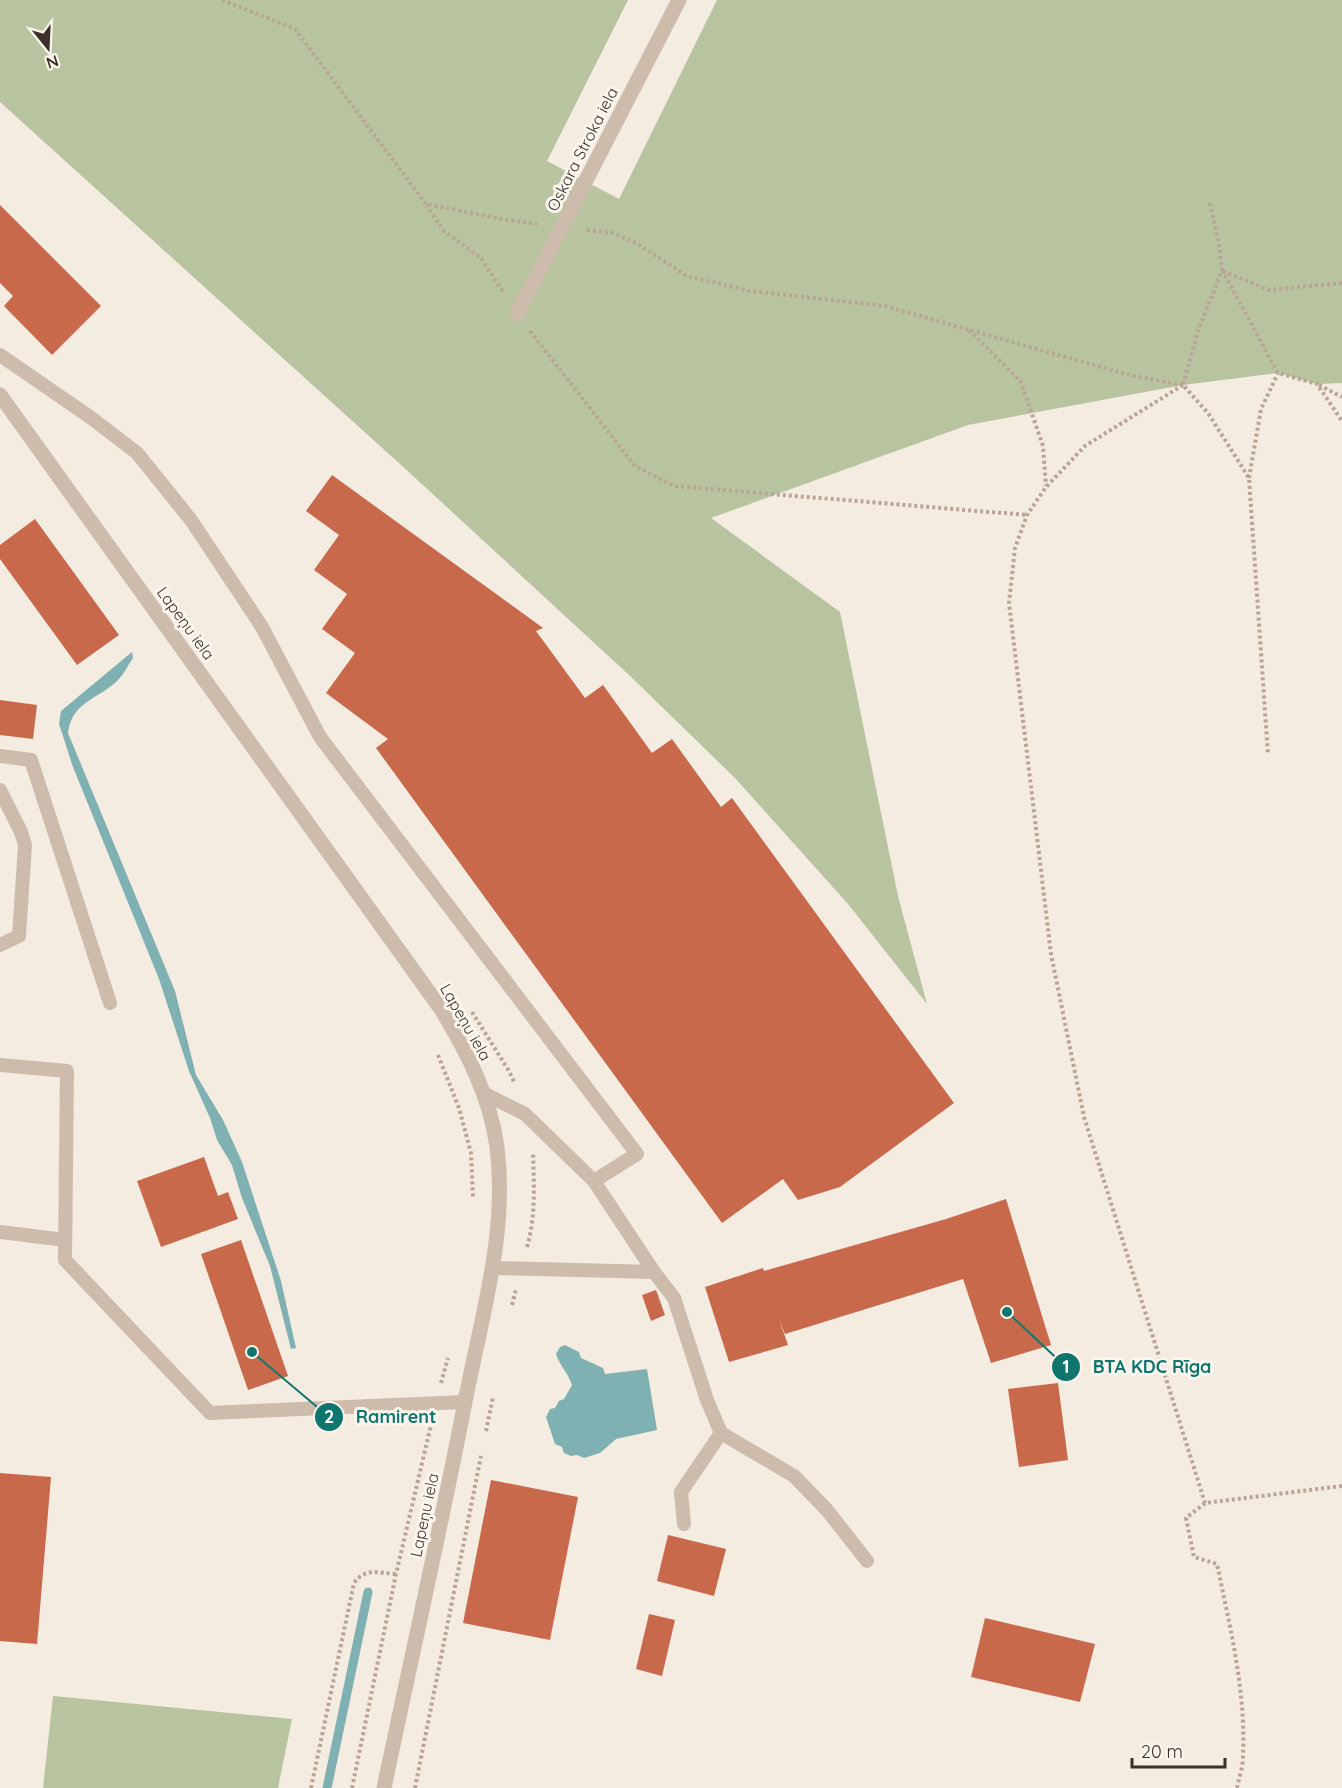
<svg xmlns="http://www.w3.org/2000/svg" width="1342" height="1788" font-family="Quicksand,sans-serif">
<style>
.green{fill:#b8c4a0}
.water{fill:#7fb0b2}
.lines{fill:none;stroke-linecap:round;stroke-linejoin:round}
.stream{stroke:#7fb0b2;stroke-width:9}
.building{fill:#c8694b}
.path{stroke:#b9a596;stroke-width:4;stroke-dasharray:3 3;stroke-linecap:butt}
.lane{stroke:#cdbbac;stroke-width:14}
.street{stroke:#cdbbac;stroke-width:15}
.labels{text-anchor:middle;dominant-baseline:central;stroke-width:6;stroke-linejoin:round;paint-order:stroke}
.street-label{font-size:16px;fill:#3b302b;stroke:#fbf5ee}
.leader{fill:none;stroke:#0f766e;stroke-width:2}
.callout-dot{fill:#0f766e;stroke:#fbf5ee;stroke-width:2}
.mark-label{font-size:18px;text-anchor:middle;font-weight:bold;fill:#fff}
.callout-label{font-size:18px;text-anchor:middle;font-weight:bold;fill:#0f766e;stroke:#fbf5ee;stroke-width:6;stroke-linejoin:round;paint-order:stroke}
</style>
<rect width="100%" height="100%" fill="#f4ebe1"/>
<g class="green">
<polygon points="0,0 628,0 547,161 619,199 717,0 1342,0 1342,383 1317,384 1278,373 1183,385 968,425 711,518 840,612 898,896 927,1004 848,904 735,778 628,674 411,474 0,102"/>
<polygon points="53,1696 292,1719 278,1788 43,1788"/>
</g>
<g class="water">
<path d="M132,652L133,658C128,665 123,676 116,682C96,700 72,702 68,733L175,991L196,1075L223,1120L242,1162L281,1281L296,1348L291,1349L270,1266L242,1198L232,1165L217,1140L210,1118L189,1071L159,979L73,767L59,724L61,711Z"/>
<path d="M565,1345L579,1352L581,1358L603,1368L605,1374L647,1369L657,1430L616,1439L600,1453L584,1458L577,1455L571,1456L564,1453L562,1447L555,1444L546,1417L550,1409L555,1408L559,1401L564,1399L572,1385C568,1373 560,1366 556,1354L560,1347Z"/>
</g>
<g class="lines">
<polyline class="stream" points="327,1788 368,1592"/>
</g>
<g class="building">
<polygon points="0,205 101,306 52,355 4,306 13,296 0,283"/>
<polygon points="332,475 543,628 536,631 585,698 603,685 652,753 672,739 721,807 732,798 954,1103 840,1187 798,1200 783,1179 722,1223 376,748 388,739 326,693 355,653 322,629 347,594 314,570 339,535 306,511"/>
<polygon points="35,519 119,635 77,665 0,559 0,545"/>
<polygon points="0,700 37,705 33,739 0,735"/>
<polygon points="204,1157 218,1196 228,1192 238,1219 161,1247 137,1181"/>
<polygon points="1006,1199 1051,1345 991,1363 963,1279 785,1334 779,1319 788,1345 729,1362 705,1287 763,1268 764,1271 946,1219"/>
<polygon points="241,1240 288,1376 248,1390 201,1254"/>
<polygon points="656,1290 665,1315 651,1321 642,1295"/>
<polygon points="1058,1383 1068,1460 1019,1467 1008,1389"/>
<polygon points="0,1473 51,1477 37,1644 0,1641"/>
<polygon points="491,1480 578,1497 550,1640 463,1623"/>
<polygon points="668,1535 726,1549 714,1596 657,1581"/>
<polygon points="649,1614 675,1620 662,1676 636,1669"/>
<polygon points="985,1618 1095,1644 1080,1702 971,1677"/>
</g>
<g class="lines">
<g class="path">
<polyline points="222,0 295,29 426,204 507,220 537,224"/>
<polyline points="1210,203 1219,245 1222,270 1198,331 1183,385 1208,413 1249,478 1268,755"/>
<polyline points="426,205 444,231 481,258 503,292"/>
<polyline points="587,230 613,233 636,243 687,276 750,291 885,306 1129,375 1183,385"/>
<polyline points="1222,270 1278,373 1317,384 1342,421"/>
<polyline points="1223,271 1269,290 1342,283"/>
<polyline points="969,330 1021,382 1043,446 1046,486"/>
<polyline points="530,331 635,466 674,486 1027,515"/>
<polyline points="1183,385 1085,446 1046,487 1027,515 1015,548 1009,603 1051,954 1084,1117 1205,1503"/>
<polyline points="1319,385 1342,397"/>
<polyline points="1249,478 1261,409 1278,373"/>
<polyline points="472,1012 509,1071 514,1082"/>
<polyline points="438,1055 459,1108 471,1153 473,1197"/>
<path d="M527,1247C536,1216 534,1185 533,1153"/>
<polyline points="512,1305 516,1289"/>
<polyline points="441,1383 448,1358"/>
<polyline points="486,1431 493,1397"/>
<path d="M311,1788L354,1583C366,1567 378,1573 396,1574"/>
<polyline points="352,1788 396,1574 431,1425"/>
<polyline points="415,1788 481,1456"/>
<path d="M1237,1788C1239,1778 1243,1767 1243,1756C1246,1691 1230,1627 1217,1564L1194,1557L1186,1518L1205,1503L1342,1486"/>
</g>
<g class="lane">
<polyline points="0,355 90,417 137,453 191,520 262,627 320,737 637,1154 594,1181"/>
<polyline points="0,756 31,760 110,1003"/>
<polyline points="0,790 21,832 25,845 19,936 0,945"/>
<polyline points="0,1065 67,1071 65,1260 210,1413 465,1402"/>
<polyline points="485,1094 525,1114 594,1181 654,1272 674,1298 707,1400 721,1433 794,1476 827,1510 867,1561"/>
<polyline points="0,1232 65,1240"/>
<polyline points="493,1268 654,1272"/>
<polyline points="684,1524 681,1492 721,1433"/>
</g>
<g class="street">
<polyline points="517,314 679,0"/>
<path d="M0,395L441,1009C467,1052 490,1096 497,1147C508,1233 481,1318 465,1402C440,1531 411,1659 384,1788"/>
</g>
</g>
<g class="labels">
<g class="street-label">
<text transform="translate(582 149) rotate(-63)">Oskara Stroka iela</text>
<text transform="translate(186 623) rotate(54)">Lapeņu iela</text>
<text transform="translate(466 1022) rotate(60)">Lapeņu iela</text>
<text transform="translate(424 1515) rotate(-78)">Lapeņu iela</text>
</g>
</g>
<path class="leader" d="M1007 1312L1066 1367M252 1352L329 1417"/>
<g class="callout-dot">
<circle cx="1007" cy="1312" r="6"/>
<circle cx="252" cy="1352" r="6"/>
<circle cx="1066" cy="1367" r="15"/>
<circle cx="329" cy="1417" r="15"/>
</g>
<g class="mark-label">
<text x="1066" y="1373">1</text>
<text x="329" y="1423">2</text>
</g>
<g class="callout-label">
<text x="1152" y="1373">BTA KDC Rīga</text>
<text x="396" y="1423">Ramirent</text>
</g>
<g transform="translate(48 48) rotate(162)" stroke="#fbf5ee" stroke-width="4.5" paint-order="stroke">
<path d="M0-4.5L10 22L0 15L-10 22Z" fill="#3b302b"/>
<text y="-9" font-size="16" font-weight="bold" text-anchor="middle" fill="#3b302b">N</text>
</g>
<path d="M1132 1758v9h93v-9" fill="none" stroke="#3b302b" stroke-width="3"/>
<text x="1141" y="1758" font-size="18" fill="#3b302b" stroke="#fbf5ee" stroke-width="4.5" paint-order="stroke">20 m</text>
</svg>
